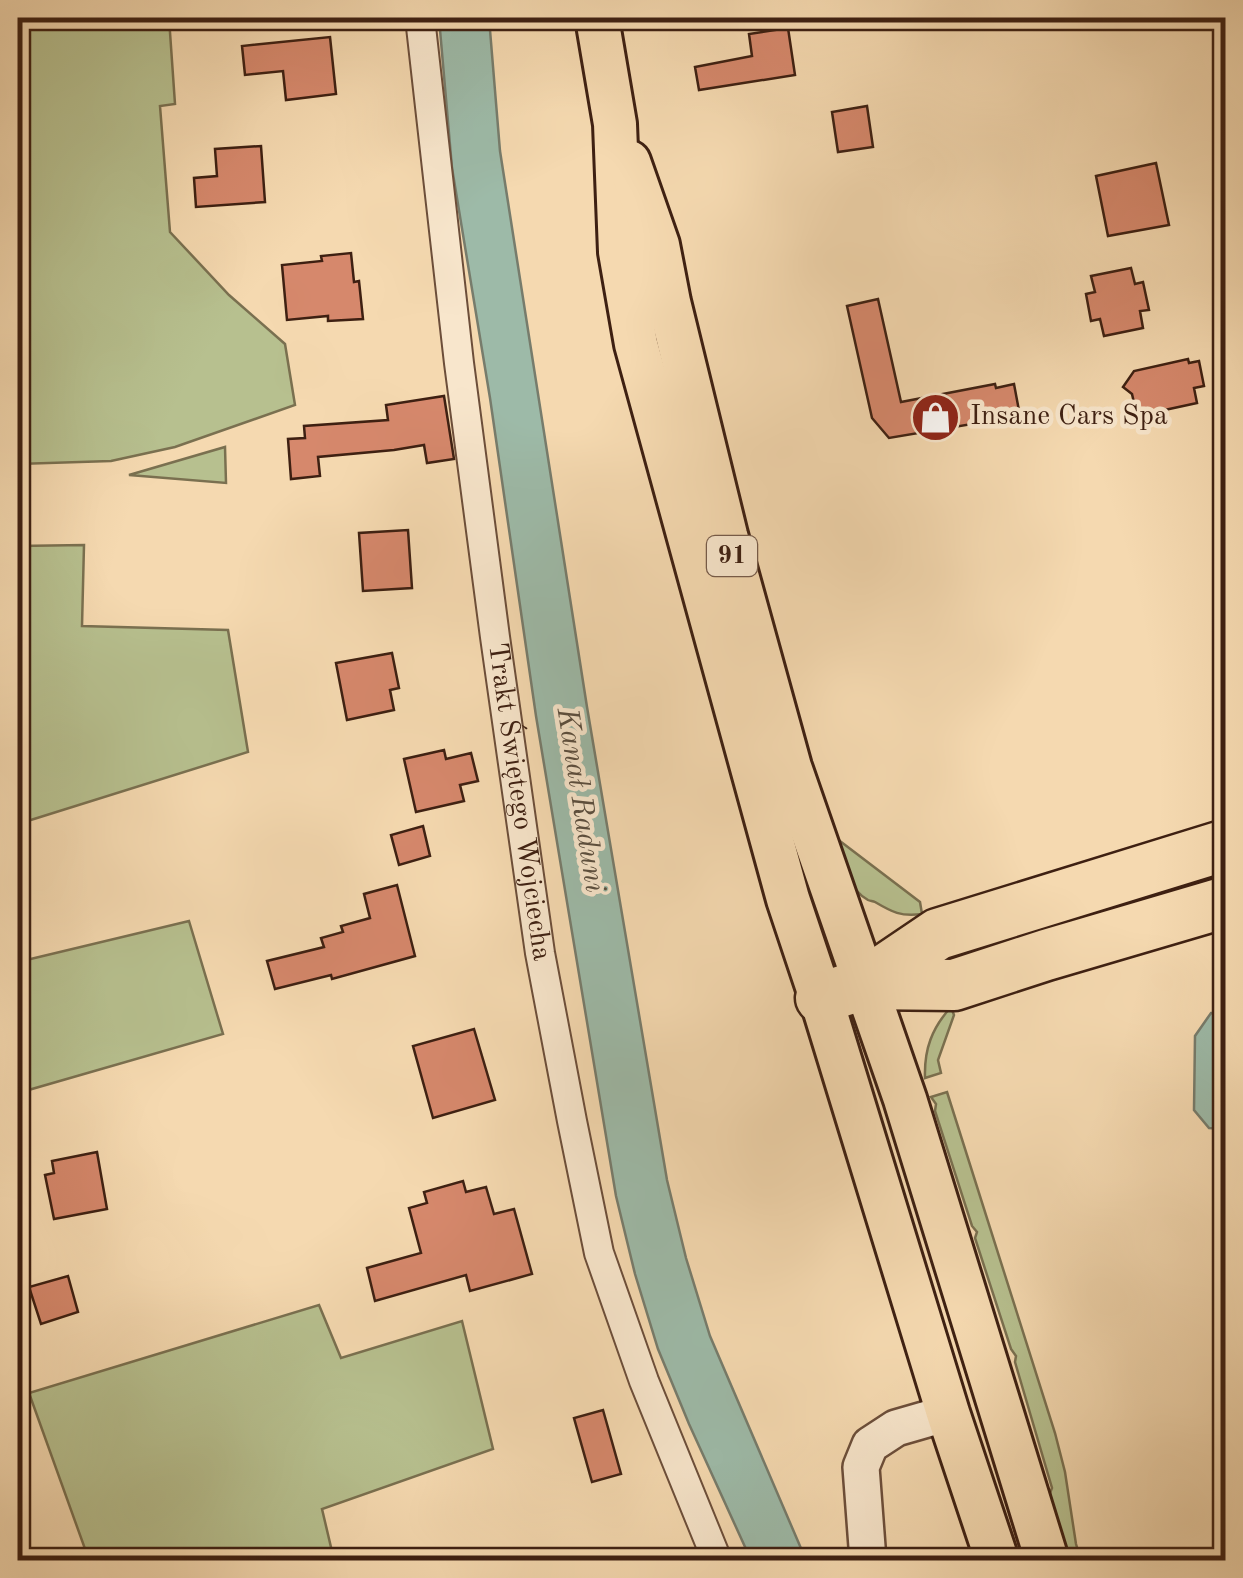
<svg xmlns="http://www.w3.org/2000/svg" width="1243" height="1578" font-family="'Old Standard TT',serif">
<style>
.green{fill:#b7c08f;stroke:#7a7050;stroke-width:2.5}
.water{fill:#9dbaa8;stroke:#777c6c;stroke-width:2.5}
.building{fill:#d6886c;stroke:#3e2012;stroke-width:2.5}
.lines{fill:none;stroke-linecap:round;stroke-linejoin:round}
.minor-casing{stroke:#6c4e3a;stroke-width:32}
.tertiary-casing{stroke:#6c4e3a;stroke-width:40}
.primary-casing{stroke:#3e2012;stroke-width:48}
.motorway-casing{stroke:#3e2012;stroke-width:55}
.minor{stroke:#f8e6cc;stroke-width:28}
.tertiary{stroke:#f8e6cc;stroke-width:35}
.primary{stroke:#f5d9b0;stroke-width:42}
.motorway{stroke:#f5d9b0;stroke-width:50}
.labels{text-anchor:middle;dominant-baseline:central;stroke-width:9;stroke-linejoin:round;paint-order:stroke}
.shield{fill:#f8e6cc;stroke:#765b4a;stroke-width:2.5}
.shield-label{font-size:25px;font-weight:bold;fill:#3e2012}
.poi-label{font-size:28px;fill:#3e2012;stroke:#f8e6cc;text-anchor:start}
.street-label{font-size:28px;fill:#3e2012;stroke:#f8e6cc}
.water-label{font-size:30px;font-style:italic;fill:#5a4e3f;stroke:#f8e6cc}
</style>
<rect width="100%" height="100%" fill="#f5d9b0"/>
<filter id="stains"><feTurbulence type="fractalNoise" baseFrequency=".002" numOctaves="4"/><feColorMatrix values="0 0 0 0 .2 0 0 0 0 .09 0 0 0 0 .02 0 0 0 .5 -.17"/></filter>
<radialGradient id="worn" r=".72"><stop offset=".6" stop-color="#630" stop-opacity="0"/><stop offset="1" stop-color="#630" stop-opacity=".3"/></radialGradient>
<g class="green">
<polygon points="18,18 169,18 175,104 160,106 170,232 229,295 285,344 295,405 175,447 111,461 18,464"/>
<polygon points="225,447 226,483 129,475"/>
<polygon points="84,545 82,626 228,630 248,752 18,824 18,546"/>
<path d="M832,835L920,902L922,914C901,917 892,912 875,902C873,901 870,901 868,900C845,887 839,857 832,835Z"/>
<polygon points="189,921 223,1034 18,1093 18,962"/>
<path d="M951,1007L954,1015L938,1060L941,1073L925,1078C924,1049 932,1028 951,1007Z"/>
<polygon points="947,1092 1055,1433 1065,1472 1076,1544 1081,1560 1064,1560 1050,1493 1052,1488 1015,1362 1016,1356 1011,1349 975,1238 977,1232 972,1226 935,1111 936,1104 931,1097"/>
<polygon points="319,1305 341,1358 462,1321 493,1449 322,1509 334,1560 89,1560 29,1393"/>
</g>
<g class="water">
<polygon points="439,18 489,18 500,151 587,707 667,1180 686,1258 710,1336 806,1560 751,1560 689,1424 658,1349 635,1274 616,1196 536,716 490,398 452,168"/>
<polygon points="1211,1013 1225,1014 1225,1129 1209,1128 1194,1110 1195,1036"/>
</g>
<g class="building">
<polygon points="788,28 795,75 699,90 695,67 752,56 749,34"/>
<polygon points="330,37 336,94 286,100 283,71 245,75 242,46"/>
<polygon points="867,106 873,147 838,152 832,112"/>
<polygon points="261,146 265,202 196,207 194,178 217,176 215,149"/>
<polygon points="1156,163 1169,225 1108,236 1096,176"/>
<polygon points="351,253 354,282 359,281 363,319 328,321 328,316 287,320 282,265 322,261 321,256"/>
<polygon points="1131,268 1135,284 1143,282 1149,310 1140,311 1143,328 1104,336 1100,319 1091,321 1086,294 1095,292 1091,276"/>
<polygon points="878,299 901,402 995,384 996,388 1014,384 1020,416 889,438 872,418 847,306"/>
<polygon points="1188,359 1189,363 1199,361 1204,386 1194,388 1197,403 1137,416 1132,394 1123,387 1134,371"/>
<polygon points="444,396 454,459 427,463 424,445 394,450 318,457 320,476 291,479 288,439 305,438 304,426 388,420 386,405"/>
<polygon points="408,530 412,588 363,591 359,533"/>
<polygon points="392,653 399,688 390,690 394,710 347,720 336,663"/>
<polygon points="444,750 446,759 471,753 478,781 460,785 464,801 416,812 404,759"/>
<polygon points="423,826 430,856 399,865 391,835"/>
<polygon points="397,885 415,956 332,979 331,975 275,989 267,961 324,947 321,938 343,932 341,926 370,918 364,894"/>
<polygon points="474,1029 495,1100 433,1118 413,1046"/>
<polygon points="97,1152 107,1209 54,1219 45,1175 54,1173 52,1161"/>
<polygon points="463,1181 466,1192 486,1187 494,1214 514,1209 532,1274 470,1291 466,1275 375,1301 367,1268 421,1253 409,1208 427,1203 424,1192"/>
<polygon points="68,1276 78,1312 41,1324 29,1287"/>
<polygon points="603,1410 621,1474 592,1482 574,1418"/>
</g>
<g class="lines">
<defs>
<g id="minor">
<path id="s1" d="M420,18L459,363L495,637L540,953L572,1121L599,1253L644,1381L717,1560"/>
</g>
<polyline id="tertiary" points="868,1560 861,1467 870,1445 896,1428 948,1413"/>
<g id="primary">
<polyline points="597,18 615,124 620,252 636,344 788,899 821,998 948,1413 997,1560"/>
<polyline points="629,162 658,245 669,302 726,535 790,767 905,1099 1047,1560"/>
</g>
<g id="motorway">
<polyline points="864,984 954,985 1046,955 1226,902"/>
<polyline points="821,998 864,984 938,934 1226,845"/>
</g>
</defs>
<use href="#minor" class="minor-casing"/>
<use href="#tertiary" class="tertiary-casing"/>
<use href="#primary" class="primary-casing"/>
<use href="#motorway" class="motorway-casing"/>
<use href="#minor" class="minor"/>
<use href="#tertiary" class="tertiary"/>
<use href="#primary" class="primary"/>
<use href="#motorway" class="motorway"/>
</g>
<defs>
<symbol id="shop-disc" viewBox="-11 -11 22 22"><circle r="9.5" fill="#8f2418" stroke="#f8e6cc"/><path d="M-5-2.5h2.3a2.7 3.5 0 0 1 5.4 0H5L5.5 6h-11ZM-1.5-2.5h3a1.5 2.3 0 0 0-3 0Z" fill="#fff"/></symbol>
</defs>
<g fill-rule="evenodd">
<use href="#shop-disc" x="908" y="390" width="55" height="55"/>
</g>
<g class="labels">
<rect class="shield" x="707" y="536" width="50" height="40" rx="8"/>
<g class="shield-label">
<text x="732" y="556">91</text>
</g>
<g class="poi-label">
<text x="970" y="417">Insane Cars Spa</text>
</g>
<g class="street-label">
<text stroke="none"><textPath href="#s1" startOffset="790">Trakt Świętego Wojciecha</textPath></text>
</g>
<g class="water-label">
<text transform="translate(580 800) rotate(81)">Kanał Raduni</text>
</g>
</g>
<rect width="1243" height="1578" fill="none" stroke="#f5d9b0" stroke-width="60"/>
<rect x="20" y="20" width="1203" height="1538" fill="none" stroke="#3e2012" stroke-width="5"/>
<rect x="30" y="30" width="1183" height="1518" fill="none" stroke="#3e2012" stroke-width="2.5"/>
<rect width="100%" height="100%" filter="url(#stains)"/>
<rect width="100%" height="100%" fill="url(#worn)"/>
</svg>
